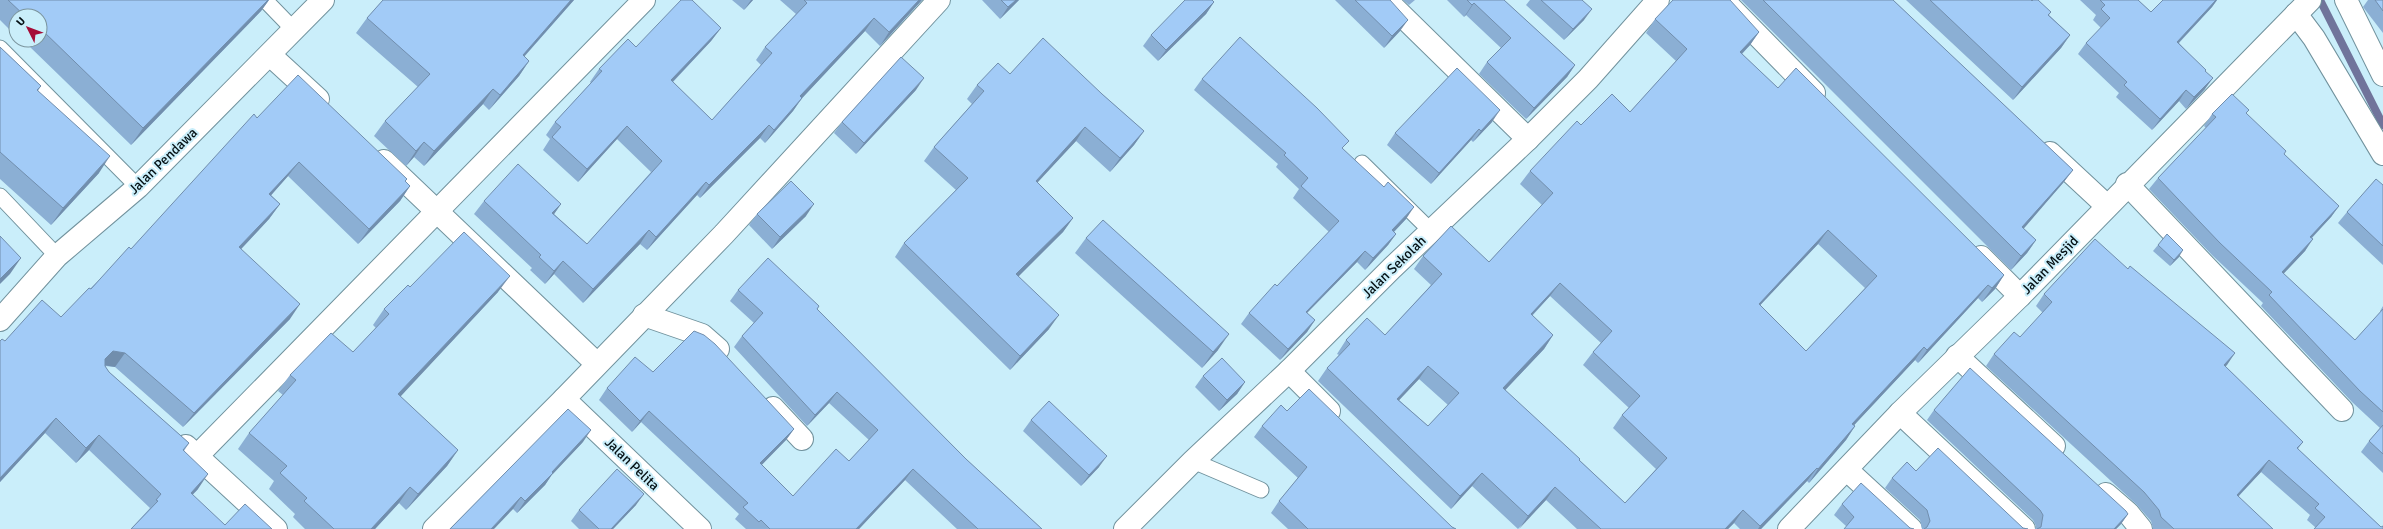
<svg xmlns="http://www.w3.org/2000/svg" width="2383" height="529" font-family="Signika,sans-serif">
<style>
.lines{fill:none;stroke-linecap:round;stroke-linejoin:round}
.stream{stroke:#70749b;stroke-width:8}
.lane-casing{stroke:#71929d;stroke-width:17}
.street-casing{stroke:#71929d;stroke-width:24}
.lane{stroke:#fff;stroke-width:15}
.street{stroke:#fff;stroke-width:22}
.wall{fill:#8bafd4;fill-rule:evenodd}
.shaded-wall{fill:#718ead}
.building{fill:#a2cbf7;stroke:#718ead;fill-rule:evenodd}
.labels{text-anchor:middle;dominant-baseline:central;stroke-width:4;stroke-linejoin:round;paint-order:stroke}
.street-label{font-size:14px;fill:#040f13;stroke:#caeefa}
</style>
<rect width="100%" height="100%" fill="#caeefa"/>
<g class="lines">
<polyline class="stream" points="2320,0 2383,125"/>
<defs>
<g id="lane">
<polyline points="265,0 294,30"/>
<polyline points="0,48 138,187"/>
<polyline points="1362,163 1431,231"/>
<polyline points="0,196 57,256"/>
<polyline points="1193,461 1261,490"/>
</g>
<g id="street">
<polyline points="1386,0 1528,139"/>
<polyline points="1723,0 1814,93"/>
<polyline points="2346,0 2383,75"/>
<polyline points="2296,14 2314,38 2383,154"/>
<polyline points="270,55 318,99"/>
<polyline points="2050,153 2107,206"/>
<polyline points="384,161 597,364"/>
<polyline points="2127,184 2342,410"/>
<polyline points="1981,257 2020,296"/>
<polyline points="644,315 702,335 718,349"/>
<polyline points="0,320 57,256 138,187 323,0"/>
<polyline points="1957,356 2054,446"/>
<polyline points="1289,371 1329,411"/>
<polyline points="564,399 700,529"/>
<polyline points="773,408 802,439"/>
<polyline points="1900,413 2024,529"/>
<polyline points="186,446 276,529"/>
<polyline points="197,456 644,0"/>
<polyline points="1847,470 1911,529"/>
<polyline points="2106,494 2128,513 2141,529"/>
<polyline points="434,529 564,399 724,234 939,0"/>
<polyline points="1125,529 1193,461 1289,371 1392,268 1528,139 1588,79 1658,0"/>
<polyline points="1789,529 1900,413 2020,296 2310,0"/>
</g>
</defs>
<use href="#lane" class="lane-casing"/>
<use href="#street" class="street-casing"/>
<use href="#lane" class="lane"/>
<use href="#street" class="street"/>
</g>
<g class="wall">
<polygon points="0,0 269,0 261,11 131,145 29,46 28,47 20,40 40,40 40,16 16,16 16,36 0,20"/>
<polygon points="383,0 574,0 524,57 529,61 519,76 489,110 483,104 424,166 414,157 406,166 374,136 385,121 418,87 356,33 367,18"/>
<polygon points="732,0 753,0 744,10"/>
<polygon points="780,0 922,0 880,46 865,31 802,98 793,111 765,143 760,138 700,198 697,195 647,250 640,244 583,303 554,274 545,284 530,270 532,268 474,214 484,201 561,204 554,214 587,244 651,172 617,139 578,182 543,150 550,139 546,135 555,122 591,83 590,82 599,69 636,47 721,28 711,41 673,82 712,120 761,65 756,60 765,47 796,14"/>
<polygon points="982,0 1019,0 1000,19"/>
<polygon points="1335,0 1390,0 1400,31 1384,48"/>
<polygon points="1403,0 1415,0 1409,5"/>
<polygon points="1447,0 1504,0 1575,65 1567,77 1526,119 1479,74 1487,62 1501,48 1466,15 1464,17"/>
<polygon points="1530,0 1582,0 1584,20 1564,40 1526,5"/>
<polygon points="1741,0 1893,0 2073,170 2063,183 2023,228 2036,240 2027,253 2011,270"/>
<polygon points="1906,0 2031,0 2051,12 2049,15 2070,35 2061,48 2013,100"/>
<polygon points="2080,0 2138,0 2151,12 2163,0 2217,0 2212,7 2179,43 2205,71 2205,89 2186,109 2179,101 2152,130 2116,97 2119,93 2078,54 2086,43 2101,28 2093,20 2096,15"/>
<polygon points="2368,0 2383,0 2383,33 2363,7"/>
<polygon points="1214,2 1206,14 1158,61 1143,46 1151,35"/>
<path d="M1655,19L1759,32L1750,45L1742,54L1778,88L2004,275L1995,289L1982,302L1978,298L1918,363L1915,360L1854,425L1855,426L1846,440L1809,483L1807,481L1761,529H1740L1734,523L1728,529H1577L1546,500L1518,529L1472,486L1451,509L1318,381L1327,368L1339,355L1337,354L1346,340L1385,335L1431,285L1414,269L1423,256L1489,262L1542,205L1520,184L1530,171L1581,125L1630,112L1676,61L1646,33ZM1818,244L1865,288L1806,351L1760,305ZM1550,296L1601,343L1593,352L1583,365L1629,408L1622,415L1613,428L1656,469L1625,503L1505,390L1544,349L1553,335L1532,316ZM1419,379L1448,405L1428,426L1399,400Z"/>
<polygon points="0,47 41,86 38,91 99,173 51,225 0,179"/>
<polygon points="1010,74 1102,94 1144,131 1134,145 1110,172 1076,141 1037,182 1073,218 1063,232 1018,276 1049,329 1010,370 895,257 904,243 956,190 924,161 934,147 972,104 967,99 977,85"/>
<polygon points="1202,79 1343,149 1406,219 1394,232 1396,234 1388,245 1365,270 1357,262 1307,313 1315,320 1307,332 1280,360 1241,324 1249,313 1277,286 1329,232 1293,198 1299,189 1276,167 1278,164 1194,90"/>
<polygon points="916,90 856,154 834,133 842,122"/>
<polygon points="2212,114 2247,114 2284,154 2339,206 2331,217 2312,238 2305,251 2283,274 2355,340 2381,312 2380,311 2383,306 2383,473 2361,452 2369,441 2380,428 2352,402 2261,306 2263,303 2212,255 2149,189 2158,178 2206,128 2204,126"/>
<polygon points="257,118 407,179 405,182 410,186 400,201 358,244 288,176 271,195 280,204 269,219 241,249 290,319 183,427 115,367 105,366 109,372 189,443 184,451 198,489 192,495 225,525 272,529 131,529 150,508 89,450 76,463 45,433 0,482 0,341 5,341 61,317 131,249"/>
<polygon points="1492,122 1473,142 1471,140 1431,184 1387,145 1395,133"/>
<polygon points="2383,185 2383,265 2338,223 2347,212"/>
<polygon points="757,214 806,216 772,249 749,225"/>
<polygon points="1086,238 1218,350 1202,368 1075,253"/>
<polygon points="2158,245 2179,257 2170,266 2153,251"/>
<polygon points="2128,269 2235,353 2225,366 2303,442 2298,449 2383,529 2315,527 2307,520 2310,515 2261,472 2238,497 2273,529 2153,529 2151,521 2136,504 1986,366 1994,354 2020,337 2043,313 2036,306 2044,294"/>
<polygon points="410,287 498,292 400,396 458,450 447,466 406,510 399,503 375,529 305,529 293,517 295,514 269,489 274,481 238,449 249,433 283,395 278,391 290,375 353,352 376,328 373,325 384,309"/>
<polygon points="738,290 819,306 817,310 966,459 1042,529 957,529 905,480 859,529 746,529 735,519 739,514 641,422 632,432 599,400 607,388 653,372 794,429 786,440 761,465 793,496 849,461 869,440 829,403 807,426 734,347 742,336 754,323 730,301"/>
<polygon points="1203,376 1245,382 1237,394 1219,411 1195,387"/>
<polygon points="1934,410 2128,514 2121,524 2116,529 2035,529 2036,526 2033,520 1927,420"/>
<polygon points="1287,411 1452,527 1456,529 1288,529 1271,513 1279,501 1298,478 1254,437 1262,426"/>
<polygon points="1031,420 1099,467 1081,486 1023,431"/>
<polygon points="583,442 553,473 545,485 517,513 513,509 450,529"/>
<polygon points="1916,471 2023,528 2028,529 1922,529 1920,520 1885,488 1892,478"/>
<polygon points="1842,504 1910,528 1846,526 1834,515"/>
<polygon points="636,505 613,529 579,529 571,521 579,510"/>
</g>
<g class="shaded-wall">
<polygon points="268,0 269,0 261,11 131,145 143,128"/>
<polygon points="571,0 574,0 512,70 523,55"/>
<polygon points="751,0 753,0 744,10"/>
<polygon points="919,0 922,0 880,46 889,32"/>
<polygon points="1016,0 1019,0 1000,19 1008,7"/>
<polygon points="2216,0 2217,0 2212,7 2169,53 2177,42"/>
<polygon points="1214,2 1206,14 1158,61 1166,50"/>
<polygon points="1474,3 1466,15 1464,17 1472,5"/>
<polygon points="1592,9 1584,20 1564,40 1573,29"/>
<polygon points="874,18 865,31 791,110 800,96"/>
<polygon points="1408,20 1400,31 1384,48 1392,36"/>
<polygon points="721,28 711,41 662,93 671,80"/>
<polygon points="1759,32 1750,45 1731,65 1740,52"/>
<polygon points="2070,35 2061,48 2013,100 2022,87"/>
<polygon points="529,61 519,76 489,110 500,95"/>
<polygon points="1575,65 1567,77 1526,119 1534,108"/>
<polygon points="924,78 916,90 856,154 864,143"/>
<polygon points="2213,78 2205,89 2186,109 2194,97"/>
<polygon points="493,89 483,104 424,166 434,151"/>
<polygon points="2186,90 2179,101 2152,130 2160,119"/>
<polygon points="802,98 793,111 765,143 774,130"/>
<polygon points="1500,110 1492,122 1473,142 1481,131"/>
<polygon points="769,125 760,138 700,198 709,185"/>
<polygon points="627,126 617,139 578,182 587,169"/>
<polygon points="1085,127 1076,141 1026,195 1036,181"/>
<polygon points="1479,129 1471,140 1431,184 1439,173"/>
<polygon points="1144,131 1134,145 1110,172 1120,158"/>
<polygon points="424,142 414,157 406,166 416,151"/>
<polygon points="110,156 99,173 51,225 63,208"/>
<polygon points="299,162 288,176 259,209 269,194"/>
<polygon points="2073,170 2063,183 2013,241 2022,227"/>
<polygon points="706,182 697,195 647,250 656,237"/>
<polygon points="410,186 400,201 358,244 369,229"/>
<polygon points="280,204 269,219 229,262 239,247"/>
<polygon points="561,204 552,217 552,213"/>
<polygon points="814,204 806,216 772,249 780,237"/>
<polygon points="2339,206 2331,217 2302,248 2310,237"/>
<polygon points="1414,207 1406,219 1384,242 1392,230"/>
<polygon points="1073,218 1063,232 1007,288 1016,274"/>
<polygon points="649,230 640,244 583,303 593,289"/>
<polygon points="1828,230 1818,244 1749,317 1759,304"/>
<polygon points="1396,234 1388,245 1365,270 1373,258"/>
<polygon points="2313,239 2305,251 2274,284 2282,272"/>
<polygon points="2036,240 2027,253 2011,270 2021,256"/>
<polygon points="2183,250 2179,257 2170,266 2174,260"/>
<polygon points="1365,251 1357,262 1297,323 1306,312"/>
<polygon points="21,258 10,274 0,284 0,279"/>
<polygon points="563,261 554,274 545,284 554,271"/>
<polygon points="2004,275 1995,289 1982,302 1992,288"/>
<polygon points="510,276 498,292 387,411 398,394"/>
<polygon points="1560,283 1550,296 1521,327 1531,314"/>
<polygon points="1988,285 1978,298 1918,363 1927,350"/>
<polygon points="300,304 290,319 183,427 194,413"/>
<polygon points="1059,315 1049,329 1010,370 1020,356"/>
<polygon points="1315,320 1307,332 1280,360 1288,349"/>
<polygon points="1229,334 1218,350 1202,368 1213,352"/>
<polygon points="1553,335 1544,349 1494,402 1503,388"/>
<polygon points="1924,347 1915,360 1843,437 1852,424"/>
<polygon points="113,351 125,353 115,367 103,365 105,359"/>
<polygon points="2235,353 2227,365 2216,377 2224,365"/>
<polygon points="1428,366 1419,379 1388,412 1397,399"/>
<polygon points="1245,382 1237,394 1219,411 1227,400"/>
<polygon points="837,392 829,403 807,426 815,415"/>
<polygon points="649,411 641,422 632,432 640,421"/>
<polygon points="56,418 45,433 0,482 0,478"/>
<polygon points="1855,426 1846,440 1809,483 1818,469"/>
<polygon points="794,429 786,440 752,475 760,463"/>
<polygon points="591,430 583,442 552,475 553,473 545,485 517,513 525,501"/>
<polygon points="99,435 89,450 76,463 86,448"/>
<polygon points="458,450 447,466 406,510 418,494"/>
<polygon points="1107,456 1099,467 1081,486 1089,475"/>
<polygon points="2269,460 2261,472 2228,507 2237,495"/>
<polygon points="1817,468 1807,481 1761,529 1758,529 1760,526"/>
<polygon points="913,469 905,480 859,529 856,529"/>
<polygon points="1482,473 1472,486 1451,509 1460,496"/>
<polygon points="208,474 198,489 180,508 191,493"/>
<polygon points="410,487 399,503 375,529 371,529"/>
<polygon points="1555,487 1546,500 1519,529 1528,516"/>
<polygon points="644,494 636,505 613,529 611,529"/>
<polygon points="521,497 513,509 494,529 491,529"/>
<polygon points="1743,510 1734,523 1728,529 1725,529"/>
<polygon points="2128,514 2121,524 2116,529 2114,529"/>
</g>
<g class="building">
<polygon points="8,0 268,0 143,128 41,29 40,30 40,16 25,16"/>
<polygon points="383,0 571,0 523,55 529,61 500,95 493,89 434,151 424,142 416,151 385,121 430,74 367,18"/>
<polygon points="681,0 692,0 721,28 671,80 712,120 772,53 765,47 807,3 804,0 919,0 889,32 874,18 800,96 802,98 774,130 769,125 709,185 706,182 656,237 649,230 593,289 563,261 554,271 539,257 541,255 484,201 518,164 561,204 552,213 587,244 662,161 627,126 587,169 552,137 561,127 555,122 602,71 599,69 628,39 636,47"/>
<polygon points="1001,0 1016,0 1008,7"/>
<polygon points="1185,0 1212,0 1214,2 1166,50 1151,35"/>
<polygon points="1355,0 1390,0 1408,20 1392,36"/>
<polygon points="1467,0 1504,0 1575,65 1534,108 1487,62 1511,38 1474,3 1472,5"/>
<polygon points="1541,0 1582,0 1592,9 1573,29"/>
<path d="M1673,0H1730L1759,32L1740,52L1778,88L1796,68L2004,275L1992,288L1988,285L1927,350L1924,347L1852,424L1855,426L1818,469L1817,468L1760,526L1743,510L1725,529H1601L1555,487L1528,516L1482,473L1460,496L1327,368L1350,344L1346,340L1367,318L1385,335L1442,274L1423,256L1451,226L1489,262L1553,193L1530,171L1577,121L1581,125L1612,94L1630,112L1687,49L1655,19ZM1828,230L1877,276L1806,351L1759,304ZM1560,283L1612,331L1593,352L1640,396L1622,415L1667,458L1625,503L1579,460L1580,459L1503,388L1553,335L1531,314ZM1428,366L1459,393L1428,426L1397,399Z"/>
<polygon points="1763,0 1893,0 2073,170 2022,227 2036,240 2021,256"/>
<polygon points="1930,0 2031,0 2032,1 2033,0 2038,0 2051,12 2048,15 2070,35 2022,87"/>
<polygon points="2100,0 2138,0 2151,12 2163,0 2216,0 2177,42 2206,70 2205,71 2213,78 2194,97 2186,90 2160,119 2124,85 2127,82 2086,43 2110,18 2101,9 2105,5"/>
<polygon points="2375,0 2383,0 2383,11"/>
<polygon points="1240,37 1317,108 1349,141 1342,148 1384,187 1388,182 1414,207 1392,230 1396,234 1373,258 1365,251 1306,312 1315,320 1288,349 1249,313 1275,284 1277,286 1339,221 1301,186 1308,178 1284,155 1286,153 1202,79"/>
<polygon points="1043,38 1102,94 1144,131 1120,158 1085,127 1036,181 1073,218 1016,274 1059,315 1020,356 904,243 968,178 934,147 984,91 977,85 998,63 1010,74"/>
<polygon points="0,47 41,86 37,90 110,156 63,208 0,152"/>
<polygon points="901,57 924,78 864,143 842,122"/>
<polygon points="1457,68 1500,110 1481,131 1479,129 1439,173 1395,133"/>
<polygon points="298,75 407,179 405,181 410,186 369,229 299,162 269,194 280,204 239,247 300,304 194,413 125,353 113,351 105,359 105,366 109,372 189,443 183,450 208,474 191,493 225,525 245,504 272,529 131,529 158,501 156,500 161,494 99,435 86,448 56,418 0,478 0,341 2,339 5,341 42,300 61,317 89,288 91,289 129,247 131,249 254,114 257,118"/>
<polygon points="2232,94 2249,110 2246,113 2286,151 2284,154 2339,206 2310,237 2313,239 2282,272 2355,340 2383,309 2383,412 2360,391 2269,295 2272,292 2220,243 2158,178 2216,117 2212,114"/>
<polygon points="2376,179 2383,185 2383,246 2347,212"/>
<polygon points="791,181 814,204 780,237 757,214"/>
<polygon points="1103,220 1229,334 1213,352 1086,238"/>
<polygon points="464,232 510,276 398,394 458,450 418,494 410,487 371,529 334,529 304,501 307,498 280,473 287,466 249,433 296,380 290,375 331,333 353,352 389,314 384,309 408,285 410,287"/>
<polygon points="2167,234 2183,250 2174,260 2158,245"/>
<polygon points="0,236 21,258 0,279"/>
<polygon points="2095,239 2128,269 2130,266 2235,353 2224,365 2303,442 2297,448 2381,527 2383,526 2383,529 2314,529 2325,517 2315,508 2319,504 2269,460 2237,495 2273,529 2174,529 2161,517 2159,510 2144,492 1994,354 2014,332 2020,337 2052,302 2044,294"/>
<polygon points="768,258 819,306 817,309 966,459 1042,529 978,529 913,469 856,529 770,529 761,520 759,522 743,507 748,503 649,411 640,421 607,388 635,357 653,372 694,331 704,335 715,344 794,429 760,463 793,496 836,449 849,461 878,430 837,392 815,415 742,336 763,313 738,290"/>
<polygon points="1222,358 1245,382 1227,400 1203,376"/>
<polygon points="1970,368 2126,511 2128,514 2114,529 2037,529 2041,527 2043,515 2040,510 1934,410"/>
<polygon points="1309,389 1452,527 1456,529 1308,529 1279,501 1307,467 1262,426 1281,405 1287,411"/>
<polygon points="1049,401 1107,456 1089,475 1031,420"/>
<polygon points="568,409 591,430 552,472 553,473 525,501 521,497 491,529 450,529"/>
<polygon points="2383,425 2383,454 2369,441"/>
<polygon points="1938,448 2023,528 2028,529 1924,529 1927,527 1930,521 1927,510 1892,478 1907,462 1916,471"/>
<polygon points="617,469 644,494 611,529 599,529 579,510"/>
<polygon points="1861,483 1910,528 1914,529 1844,529 1854,517 1842,504"/>
</g>
<g class="labels">
<g class="street-label">
<text transform="translate(163 161) rotate(-44)">Jalan Pendawa</text>
<text transform="translate(2050 265) rotate(-46)">Jalan Mesjid</text>
<text transform="translate(1394 267) rotate(-44)">Jalan Sekolah</text>
<text transform="translate(632 464) rotate(44)">Jalan Pelita</text>
</g>
</g>
<g transform="translate(28 28) rotate(312)"><circle r="19" fill="#caeefa" stroke="#7b959e"/>
<path d="M0-3L7 15L0 10L-7 15Z" fill="#a50b37"/>
<text y="-6" font-size="11" font-weight="bold" text-anchor="middle" fill="#040f13">U</text>
</g>
</svg>
